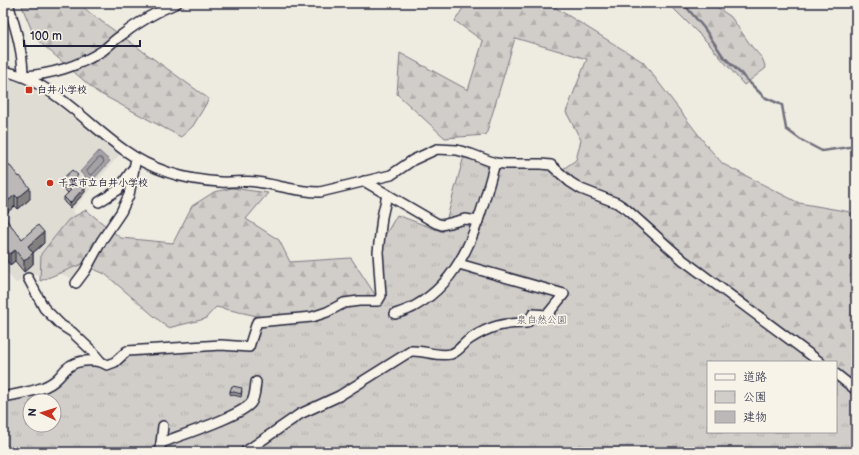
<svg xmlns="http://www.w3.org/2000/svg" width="859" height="455" font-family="'Balsamiq Sans','Klee One',sans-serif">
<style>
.built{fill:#dfdcd4}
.forest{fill:url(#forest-firs);stroke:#7a7882;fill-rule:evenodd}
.park{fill:url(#park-tufts);stroke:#7a7882;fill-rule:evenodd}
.water{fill:#a6a3a6;stroke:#716f7b}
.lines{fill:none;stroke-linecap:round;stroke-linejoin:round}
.shore{stroke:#575666;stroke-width:1}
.stream{stroke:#716f7b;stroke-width:2.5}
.minor-casing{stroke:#22223b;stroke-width:12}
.minor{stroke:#f7f3e8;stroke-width:9}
.wall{fill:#a19e9d;stroke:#22223b}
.shaded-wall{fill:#838180;stroke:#22223b}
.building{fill:#bbb8b7;stroke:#22223b}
.poi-dot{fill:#c8321e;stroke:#f7f3e8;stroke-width:1.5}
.labels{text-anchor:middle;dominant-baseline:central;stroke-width:3.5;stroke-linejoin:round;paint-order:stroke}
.poi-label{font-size:10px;font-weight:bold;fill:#22223b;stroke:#f7f3e8;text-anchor:start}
.park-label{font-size:10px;fill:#575566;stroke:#f7f3e8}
</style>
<defs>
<pattern id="forest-firs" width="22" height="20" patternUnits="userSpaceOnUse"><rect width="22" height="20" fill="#d1cdc9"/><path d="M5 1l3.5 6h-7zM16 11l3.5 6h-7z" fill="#b3b0ae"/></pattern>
<pattern id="park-tufts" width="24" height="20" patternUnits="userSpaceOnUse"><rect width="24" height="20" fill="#d1cdc9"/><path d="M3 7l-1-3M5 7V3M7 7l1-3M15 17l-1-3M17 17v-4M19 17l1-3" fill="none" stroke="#b3b0ae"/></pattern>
</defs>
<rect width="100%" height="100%" fill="#eeebe1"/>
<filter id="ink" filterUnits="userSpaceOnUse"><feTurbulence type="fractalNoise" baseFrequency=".025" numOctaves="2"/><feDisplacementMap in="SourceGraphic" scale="8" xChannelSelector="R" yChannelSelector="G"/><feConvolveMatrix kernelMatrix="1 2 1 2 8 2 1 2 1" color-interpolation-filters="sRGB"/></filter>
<g filter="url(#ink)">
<polygon class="built" points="3,77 13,79 49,99 120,154 72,211 102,236 75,280 55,271 36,275 16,283 3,268"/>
<g class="forest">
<polygon points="22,3 79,3 90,13 209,99 193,126 181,137 97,92 35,38 23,9"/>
<path d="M466,3H548L643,62L707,146L723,164L799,203L856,213V452H3V411L76,364L229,401L576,160L581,140L566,112L587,59L515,38L486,135L445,138L397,94L400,53L468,90L483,41L455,21ZM708,362H836V432H708ZM30,401H54V425H30Z"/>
<polygon points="668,3 711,3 731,17 752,47 762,58 766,68 744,85 708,43"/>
<polygon points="232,188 268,193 246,219 279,240 290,262 351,258 376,296 303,326 216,307 205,319 168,328 105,274 82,264 40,281 41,254 68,220 86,210 121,238 173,243 192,206 214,192"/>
</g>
<path class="park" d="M464,156L542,167L551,170L617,206L813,362H708V432H836V379L856,395V452H3V399L39,390L71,366L100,363L125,355L180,350L248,349L258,324L313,319L341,306L377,303L380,244L397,215L443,232ZM30,401H54V425H30Z"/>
<polygon class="water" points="99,151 110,161 91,182 80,172"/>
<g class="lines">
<polygon class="shore" points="99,158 101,158 104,162 92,175 90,175 87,171"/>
<polyline class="stream" points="683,3 704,28 723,56 764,97 782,105 786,129 801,140 822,151 856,146"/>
<defs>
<g id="minor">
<path d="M8,3C15,27 23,51 23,76C50,75 79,66 102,51C108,47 113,41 119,37C136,24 157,11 177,3"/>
<path d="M3,71C49,79 87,124 124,150C152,170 186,180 220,182C232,183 245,180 257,182C278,185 298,192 320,192L391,175L413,160L437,149L457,150L471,154L495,163L505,164H541L551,165L570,182L581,189L617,203L626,209L683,260L820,362"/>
<polyline points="364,181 436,223 442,225 465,219 478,221"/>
<polyline points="99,202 118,190 132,170"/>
<polyline points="28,278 44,308 61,325 72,332 91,350 101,362 107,365 115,362 127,351 221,345 249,347 257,322 312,317 327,312 344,303 359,301 378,301 381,296 378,252 382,217 387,195"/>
<polyline points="76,283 85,271 102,240 121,212 129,195 136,158"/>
<path d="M395,314C401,312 408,310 415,306C467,277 480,216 495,163"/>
<polyline points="836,374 856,390"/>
<path d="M3,397C17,394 42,391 53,382C58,379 62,373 66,369C75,360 90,360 101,362"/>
<path d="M161,443C181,435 239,417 251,403C255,398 255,389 256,382"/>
<polyline points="159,452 161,443 163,426"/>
<path d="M245,452L300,414L339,396L411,351C424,350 437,357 451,354C460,351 462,344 470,339C490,326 503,323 527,323L533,314L547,315L564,294L459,264"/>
</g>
</defs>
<use href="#minor" class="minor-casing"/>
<use href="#minor" class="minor"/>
</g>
<g class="wall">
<polygon points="3,157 30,199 18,209 15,206 6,213 7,221 22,239 44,243 33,253 33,264 24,272 15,261 10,265 3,256"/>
<polygon points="78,180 85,192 70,208 64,202 64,197 68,193 60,185 60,181"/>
<polygon points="230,391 242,391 241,397 230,394"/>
</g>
<g class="shaded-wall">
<polygon points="85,187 85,192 70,208 70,203"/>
<polygon points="30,188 30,199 18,209 18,198"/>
<polygon points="15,195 15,206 3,216 3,205"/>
<polygon points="44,232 44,243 28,257 28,246"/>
<polygon points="15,250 15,261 10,265 10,254"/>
<polygon points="33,253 33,264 24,272 24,261"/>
</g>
<g class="building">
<polygon points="3,157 19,177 20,176 30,188 18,198 15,195 3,205"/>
<polygon points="72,170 78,175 76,178 85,187 70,203 64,197 71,190 60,181"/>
<polygon points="3,210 7,215 5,218 22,239 38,225 44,232 28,246 33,253 24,261 15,250 10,254 3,245"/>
<polygon points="232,386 242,388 241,394 230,391"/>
</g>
</g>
<g class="poi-dot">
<rect x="25" y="86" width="8" height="8" rx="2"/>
<circle cx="50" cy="183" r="4"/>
</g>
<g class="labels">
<g class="poi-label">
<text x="37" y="90">白井小学校</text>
<text x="58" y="183">千葉市立白井小学校</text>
</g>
<g class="park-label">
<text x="542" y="320">泉自然公園</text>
</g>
</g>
<rect width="859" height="455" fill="none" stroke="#f7f3e8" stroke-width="16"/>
<rect x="8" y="8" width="843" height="439" fill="none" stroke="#22223b" stroke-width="1.5" filter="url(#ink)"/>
<rect x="707" y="361" width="130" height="72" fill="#f7f3e8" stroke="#a29fa3"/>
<rect x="715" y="374" width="20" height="6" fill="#f7f3e8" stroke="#a29fa3"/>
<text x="743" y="381" font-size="12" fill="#22223b">道路</text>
<rect x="715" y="391" width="20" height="12" fill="url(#park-tufts)" stroke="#a29fa3"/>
<text x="743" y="401" font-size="12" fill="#22223b">公園</text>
<rect x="715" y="411" width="20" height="12" fill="#bbb8b7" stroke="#a29fa3"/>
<text x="743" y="421" font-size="12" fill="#22223b">建物</text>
<g transform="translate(42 413) rotate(274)"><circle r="19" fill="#f7f3e8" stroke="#a29fa3"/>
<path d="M0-3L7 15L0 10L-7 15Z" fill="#c8321e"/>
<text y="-6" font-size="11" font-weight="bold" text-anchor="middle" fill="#22223b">N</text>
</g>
<path d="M24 40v6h116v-6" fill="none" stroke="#22223b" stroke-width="2"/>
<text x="30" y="40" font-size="12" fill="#22223b" stroke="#f7f3e8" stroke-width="3" paint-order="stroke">100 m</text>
</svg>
